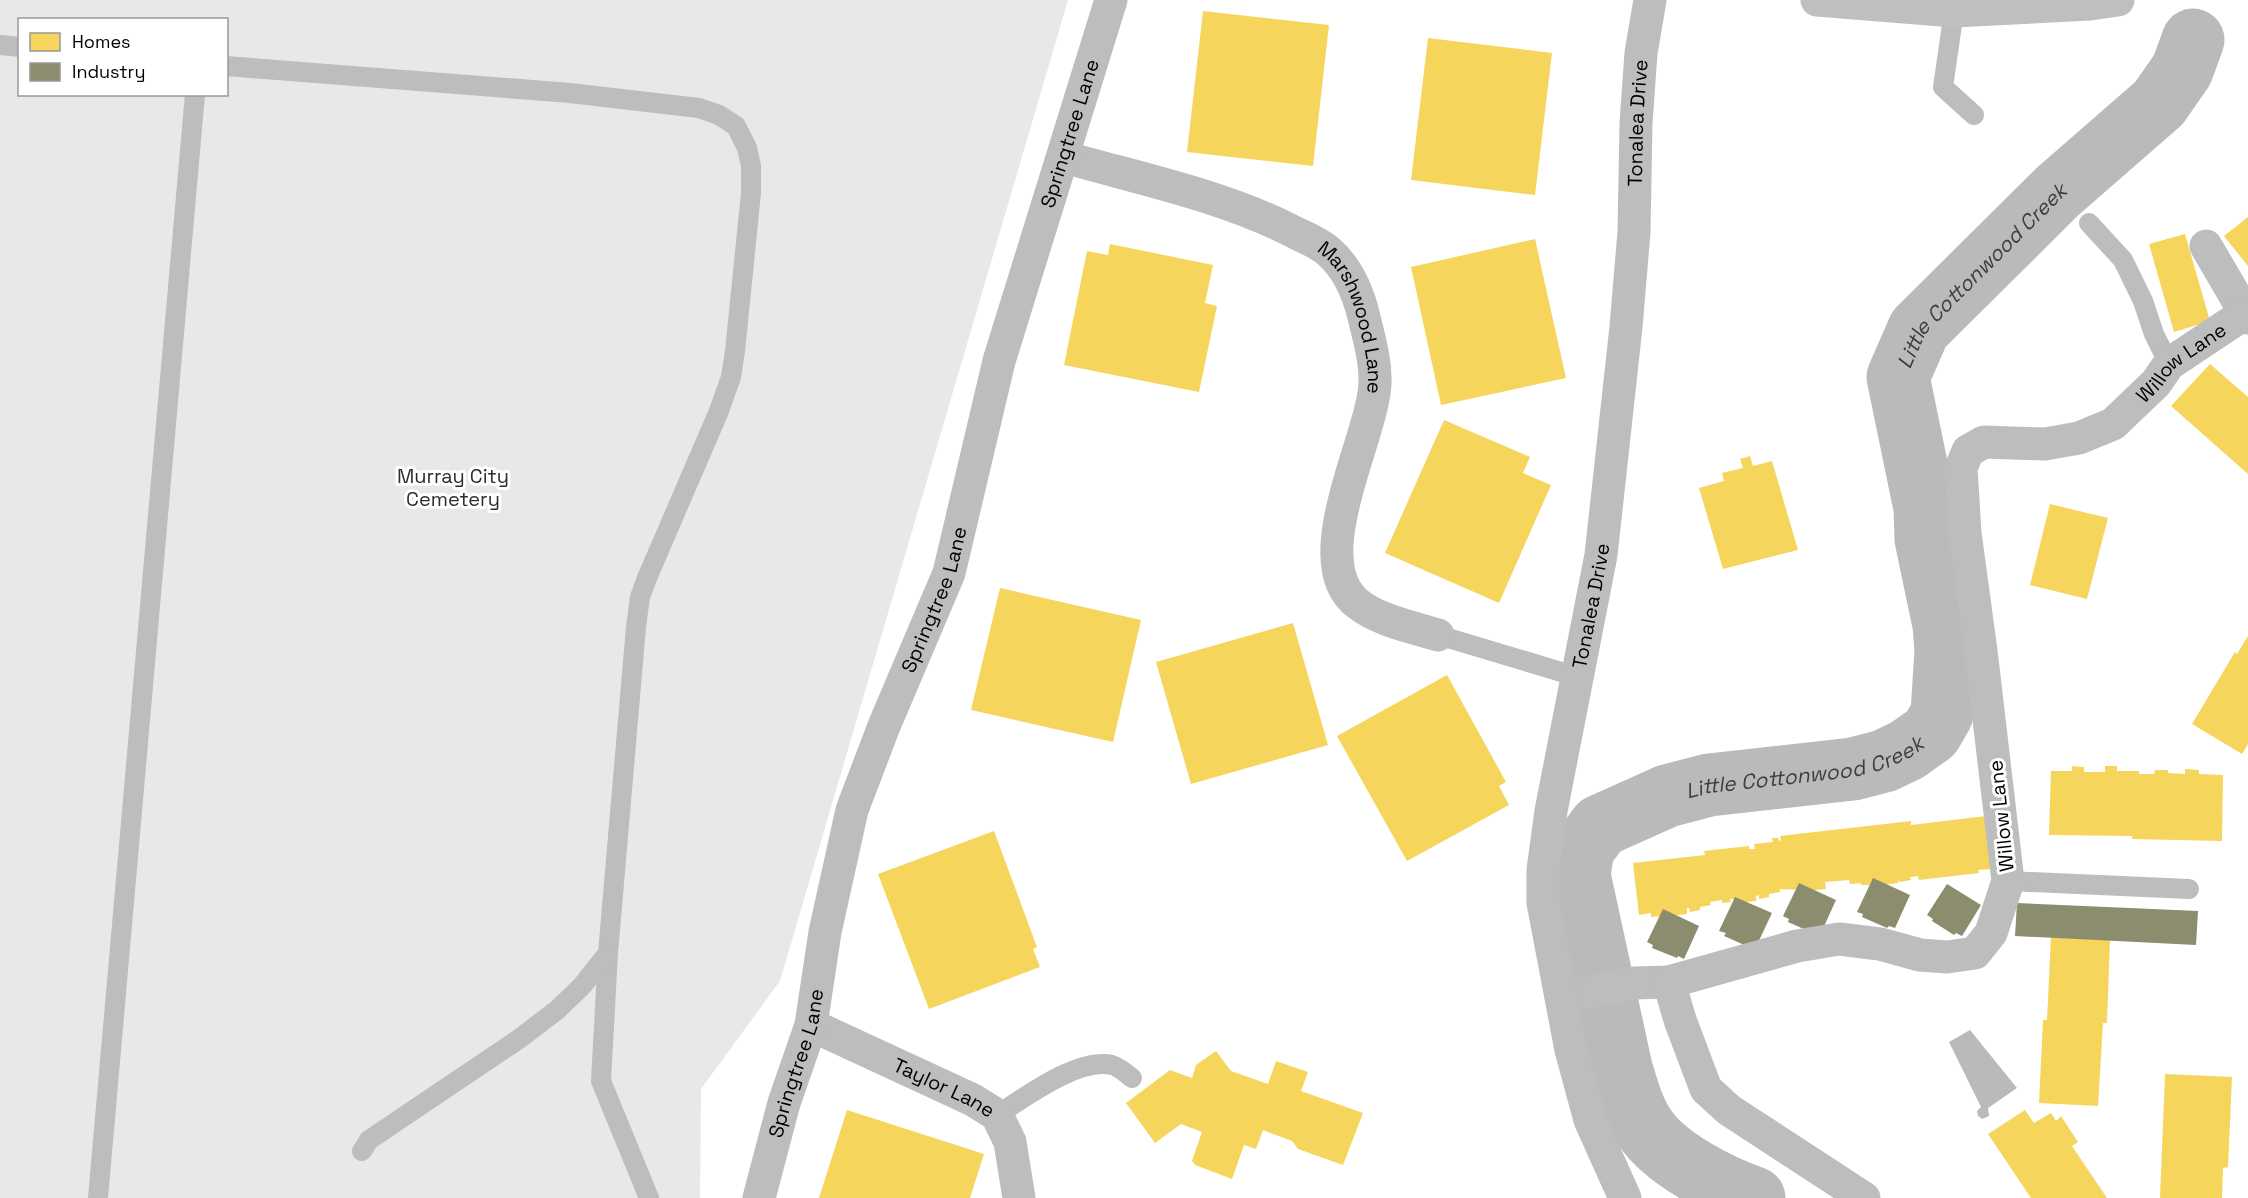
<svg xmlns="http://www.w3.org/2000/svg" width="2248" height="1198" font-family="'Space Grotesk',sans-serif">
<style>
.green{fill:#e8e8e8;fill-rule:evenodd}
.water{fill:#bababa}
.homes{fill:#f6d55c}
.industry{fill:#8c8c6e}
.lines{fill:none;stroke-linecap:round;stroke-linejoin:round}
.river{stroke:#bababa;stroke-width:63}
.lane{stroke:#bdbdbd;stroke-width:20}
.street{stroke:#bdbdbd;stroke-width:33}
.secondary{stroke:#bfbfbf;stroke-width:33}
.labels{text-anchor:middle;dominant-baseline:central;stroke-width:6;stroke-linejoin:round;paint-order:stroke}
.street-label{font-size:20px;fill:#000;stroke:#fff}
.park-label{font-size:20px;fill:#2d2d2d;stroke:#fff}
.water-label{font-size:21px;font-style:italic;fill:#3e3e3e;stroke:#fff}
</style>
<rect width="100%" height="100%" fill="#fff"/>
<path class="green" d="M0,0H1068L780,981L701,1089L700,1198H0ZM20,20H226V94H20Z"/>
<polygon class="water" points="1970,1030 2017,1088 1988,1108 1989,1116 1982,1119 1978,1116 1977,1111 1981,1107 1949,1042"/>
<g class="homes">
<polygon points="1203,11 1329,25 1313,166 1187,152"/>
<polygon points="1428,38 1552,53 1535,195 1411,180"/>
<polygon points="2248,217 2248,266 2224,236"/>
<polygon points="2185,234 2210,321 2174,332 2149,244"/>
<polygon points="1535,239 1566,378 1441,405 1411,267"/>
<polygon points="1110,244 1213,265 1205,303 1217,306 1199,392 1064,365 1087,251 1108,255"/>
<polygon points="2210,364 2248,397 2248,474 2171,406"/>
<polygon points="1444,420 1530,457 1523,473 1551,485 1499,603 1385,553"/>
<polygon points="1750,456 1753,466 1772,461 1798,550 1723,569 1699,488 1724,481 1722,473 1743,468 1740,459"/>
<polygon points="2050,504 2108,518 2087,599 2030,585"/>
<polygon points="1000,588 1141,620 1113,742 971,710"/>
<polygon points="1293,623 1328,745 1191,784 1156,662"/>
<polygon points="2248,636 2248,744 2242,754 2192,724 2235,652 2237,654"/>
<polygon points="1447,675 1506,782 1499,786 1509,805 1407,861 1337,736"/>
<polygon points="2072,766 2084,767 2084,772 2105,772 2105,766 2117,766 2117,771 2139,771 2139,774 2154,774 2155,770 2168,770 2168,773 2185,774 2185,769 2199,770 2199,774 2223,775 2222,841 2132,839 2132,836 2049,835 2051,771 2072,771"/>
<polygon points="1986,816 1992,869 1978,870 1979,873 1919,880 1918,876 1910,877 1911,880 1899,882 1898,878 1898,883 1874,886 1873,881 1871,882 1871,885 1861,885 1861,883 1850,884 1849,880 1825,882 1826,889 1804,891 1804,886 1800,887 1801,890 1780,889 1780,892 1769,894 1769,897 1759,899 1759,895 1756,896 1756,901 1735,903 1735,899 1730,899 1731,902 1722,903 1722,900 1710,902 1711,905 1700,907 1700,910 1690,912 1689,908 1687,908 1687,914 1664,917 1664,912 1662,916 1651,917 1651,913 1639,915 1633,863 1705,855 1704,851 1749,846 1749,849 1755,849 1754,844 1773,842 1772,838 1778,838 1779,841 1781,840 1780,836 1911,821 1911,825"/>
<polygon points="994,831 1037,947 1033,949 1040,967 929,1009 878,874"/>
<polygon points="2051,937 2110,940 2107,1023 2103,1023 2098,1106 2039,1103 2043,1020 2047,1020"/>
<polygon points="1216,1051 1231,1071 1268,1084 1276,1061 1308,1072 1301,1091 1363,1113 1343,1165 1298,1149 1292,1141 1263,1130 1256,1149 1244,1145 1232,1179 1195,1165 1192,1161 1202,1132 1181,1124 1155,1143 1126,1103 1170,1070 1192,1078 1196,1065"/>
<polygon points="2165,1074 2232,1077 2228,1167 2223,1168 2222,1198 2160,1198"/>
<polygon points="847,1110 984,1154 970,1198 819,1198"/>
<polygon points="2025,1110 2034,1123 2051,1113 2056,1121 2061,1116 2078,1142 2072,1146 2107,1198 2031,1198 1988,1134"/>
</g>
<g class="industry">
<polygon points="1873,878 1910,895 1895,928 1889,926 1887,928 1862,917 1863,914 1857,912"/>
<polygon points="1799,883 1836,900 1821,933 1813,933 1788,922 1789,919 1783,916"/>
<polygon points="1947,884 1981,905 1962,936 1956,933 1954,935 1932,921 1933,919 1927,915"/>
<polygon points="1735,897 1772,913 1756,947 1749,947 1724,936 1726,933 1719,931"/>
<polygon points="2017,903 2198,911 2196,945 2015,936"/>
<polygon points="1663,909 1699,926 1684,959 1678,956 1677,958 1652,948 1653,945 1647,942"/>
</g>
<g class="lines">
<path class="river" id="s1" d="M1754,1198C1719,1186 1666,1159 1645,1128C1633,1111 1627,1088 1621,1068L1579,875L1583,849L1600,826L1667,796L1709,785L1853,769L1884,761L1907,750L1931,733L1942,714L1946,650L1944,625L1926,539L1925,508L1898,377L1919,329L2057,192L2159,103L2182,70L2193,40"/>
<g class="lane">
<polyline points="1954,11 1943,87 1974,115"/>
<polyline points="0,45 20,47"/>
<polyline points="226,66 570,93 699,108 719,115 736,126 747,148 751,166 751,193 735,351 731,377 719,411 647,578 640,597 636,627 608,953 601,1081 649,1198"/>
<polyline points="2089,223 2123,260 2143,301 2154,334 2169,364"/>
<polyline points="1438,635 1578,677"/>
<polyline points="2008,881 2189,889"/>
<path d="M997,1115C1024,1098 1078,1057 1112,1065C1119,1067 1127,1074 1132,1078"/>
<polyline points="362,1151 369,1140 519,1039 557,1010 582,986 608,953"/>
<polyline points="98,1198 195,94"/>
</g>
<g class="street">
<path id="s2" d="M1064,157C1137,178 1220,195 1288,229C1301,236 1316,241 1328,251C1348,268 1358,292 1364,317C1369,339 1376,361 1375,384C1372,439 1303,562 1358,604C1380,621 1412,627 1438,635"/>
<polyline points="2206,246 2248,318"/>
<polyline points="1562,998 1634,983 1669,982"/>
<path id="s3" d="M811,1025L973,1100L997,1115L1010,1142L1019,1198"/>
<path id="s4" d="M759,1198L784,1103L811,1025L825,932L852,810L884,726L949,573L999,361L1111,0"/>
<path id="s5" d="M1625,1198L1590,1120L1571,1050L1543,903V870L1551,811L1601,555L1626,327L1634,232L1636,123L1641,53L1650,0"/>
<path id="s6" d="M1864,1198L1729,1110L1706,1089L1680,1020L1669,982L1797,946L1839,939L1880,944L1920,955L1947,957L1975,953L1991,933L2008,881L1981,651L1965,533L1961,468L1968,451L1984,442L2045,444L2079,438L2113,424L2156,383L2169,364L2244,314"/>
</g>
<polyline class="secondary" points="1817,0 1954,11 2090,4 2118,0"/>
</g>
<g class="labels">
<g class="street-label">
<text stroke="none"><textPath href="#s5" startOffset="1095">Tonalea Drive</textPath></text>
<text stroke="none"><textPath href="#s4" startOffset="1112">Springtree Lane</textPath></text>
<text stroke="none"><textPath href="#s2" startOffset="354">Marshwood Lane</textPath></text>
<text stroke="none"><textPath href="#s6" startOffset="1377">Willow Lane</textPath></text>
<text stroke="none"><textPath href="#s4" startOffset="626">Springtree Lane</textPath></text>
<text stroke="none"><textPath href="#s5" startOffset="609">Tonalea Drive</textPath></text>
<text transform="translate(2001 816) rotate(-96)">Willow Lane</text>
<text stroke="none"><textPath href="#s4" startOffset="140">Springtree Lane</textPath></text>
<text stroke="none"><textPath href="#s3" startOffset="147">Taylor Lane</textPath></text>
</g>
<g class="park-label">
<text x="453" y="476">Murray City<tspan x="453" dy="23">Cemetery</tspan></text>
</g>
<g class="water-label">
<text stroke="none"><textPath href="#s1" startOffset="1294">Little Cottonwood Creek</textPath></text>
<text stroke="none"><textPath href="#s1" startOffset="663">Little Cottonwood Creek</textPath></text>
</g>
</g>
<rect x="18" y="18" width="210" height="78" fill="#ffffff" stroke="#999999" stroke-width="1.5"/>
<rect x="30" y="33" width="30" height="18" fill="#f6d55c" stroke="#999999" stroke-width="1.5"/>
<text x="72" y="48" font-size="18" fill="#000000">Homes</text>
<rect x="30" y="63" width="30" height="18" fill="#8c8c6e" stroke="#999999" stroke-width="1.5"/>
<text x="72" y="78" font-size="18" fill="#000000">Industry</text>
</svg>
